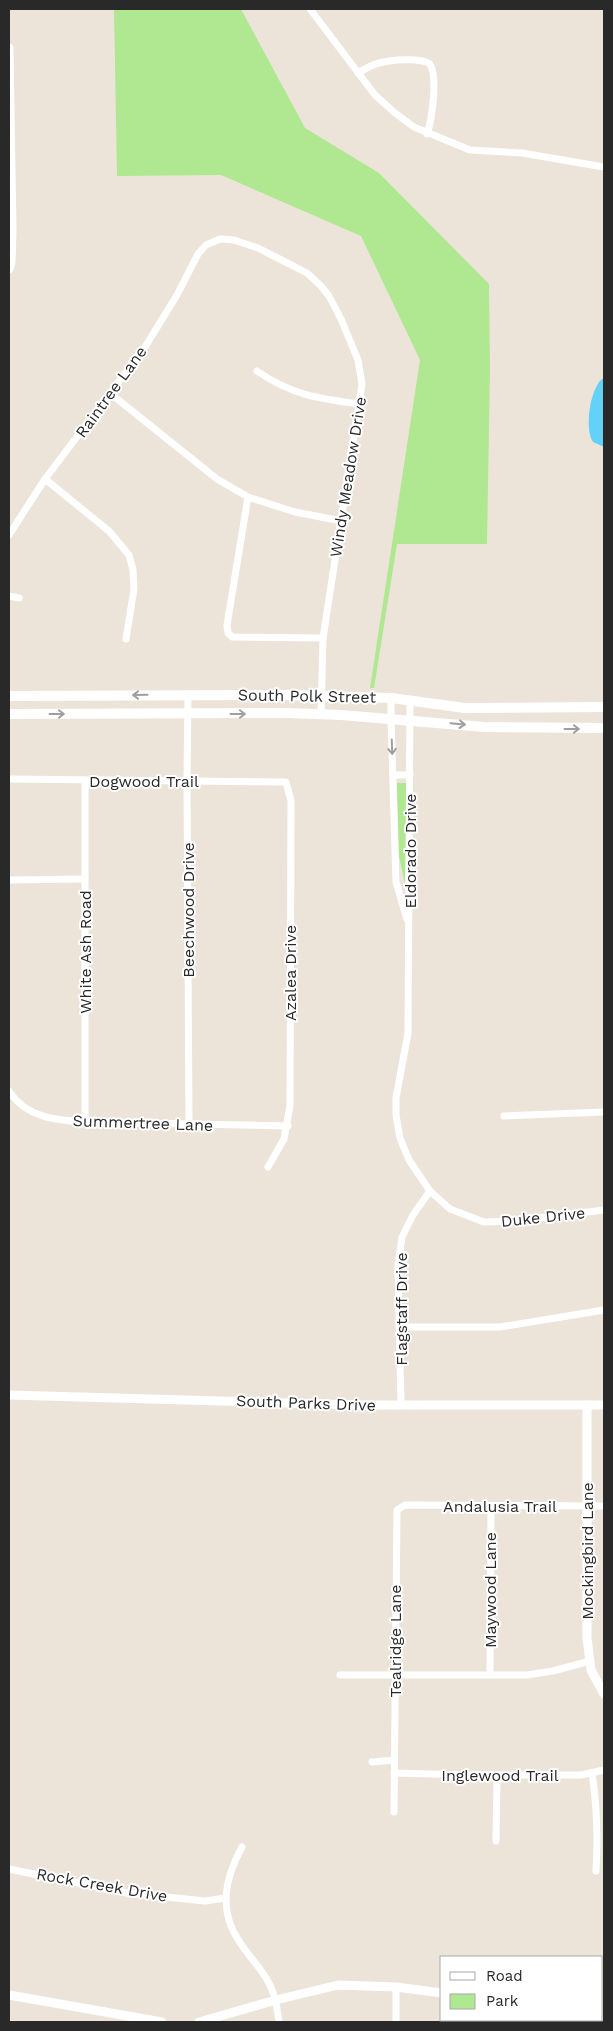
<svg xmlns="http://www.w3.org/2000/svg" width="613" height="2031" font-family="'Work Sans',sans-serif">
<style>
.green{fill:#afe890}
.water{fill:#63d2f8}
.lines{fill:none;stroke-linecap:round;stroke-linejoin:round}
.minor{stroke:#fff;stroke-width:7}
.tertiary{stroke:#fff;stroke-width:9}
.secondary{stroke:#fff;stroke-width:10}
.oneway{stroke:#9f9f9f}
.labels{text-anchor:middle;dominant-baseline:central;stroke-width:4;stroke-linejoin:round;paint-order:stroke}
.street-label{font-size:16px;fill:#292929;stroke:#fff}
</style>
<rect width="100%" height="100%" fill="#ece4d9"/>
<g class="green">
<polygon points="114,9 241,9 305,128 379,173 489,284 490,368 487,544 397,544 374,688 370,688 420,360 361,236 221,175 117,176"/>
<polygon points="397,783 407,783 405,884 399,856"/>
</g>
<path class="water" d="M602,379H604V447L593,442C584,429 590,389 602,379Z"/>
<g class="lines">
<g class="minor">
<polyline points="310,9 375,95 395,113 414,127 470,150 522,153 604,167"/>
<path d="M358,73C365,69 371,65 379,63C390,60 421,57 430,64C438,78 432,119 427,134"/>
<path d="M257,371C291,395 320,399 360,404"/>
<polyline points="111,394 217,479 248,497 295,512 342,521"/>
<polyline points="45,479 109,531 129,555 133,570 134,589 126,639"/>
<polyline points="248,497 227,625 228,633 232,637 323,638"/>
<polyline points="9,535 45,479 145,347 177,295 198,254 206,245 220,239 234,240 258,248 307,273 321,286 329,296 341,319 358,360 362,384 323,638 321,714"/>
<polyline points="9,596 19,598"/>
<polyline points="188,695 187,781 189,1125"/>
<polyline points="391,698 391,719 396,882 407,919"/>
<polyline points="410,701 408,1033 396,1098 396,1115 400,1138 409,1160 430,1191 450,1209 484,1222 514,1221 604,1210"/>
<polyline points="393,775 410,775"/>
<polyline points="9,779 286,782 291,801 290,1106 284,1139 268,1167"/>
<polyline points="85,781 85,1122"/>
<polyline points="9,880 85,879"/>
<path d="M9,1091C26,1118 56,1120 85,1122L288,1126"/>
<polyline points="504,1116 604,1112"/>
<polyline points="399,1327 500,1327 604,1310"/>
<polyline points="401,1405 398,1265 402,1237 413,1215 430,1191"/>
<polyline points="490,1674 491,1506"/>
<polyline points="340,1675 527,1675 553,1671 590,1661"/>
<polyline points="372,1762 394,1760"/>
<polyline points="394,1773 468,1775 581,1775 604,1770"/>
<path d="M592,1773C597,1806 598,1838 596,1871"/>
<polyline points="394,1812 397,1510 405,1505 604,1506"/>
<polyline points="496,1841 497,1775"/>
<path d="M242,1847C225,1878 218,1910 239,1941C247,1954 258,1965 266,1978C275,1992 277,2007 279,2022"/>
<polyline points="9,1869 127,1893 205,1901 226,1898"/>
<polyline points="396,2022 396,1987"/>
<polyline points="503,2022 503,2020"/>
</g>
<g class="tertiary">
<polyline points="9,48 12,230 11,262 9,269"/>
<polyline points="9,1395 357,1405 604,1405"/>
<polyline points="587,1405 587,1638 591,1670 604,1694"/>
<polyline points="9,1995 162,2022"/>
<polyline points="572,2020 578,2022"/>
<polyline points="199,2022 276,2000 338,1985 396,1987 442,1993"/>
</g>
<g class="secondary">
<polyline points="9,696 284,695 391,698 465,708 604,707"/>
<polyline points="9,714 288,713 341,715 484,727 604,728"/>
</g>
</g>
<defs><path id="oneway-shaft" d="M-6 0H5M1.5-3L5.5 0L1.5 3" fill="none" stroke-width="1.6" stroke-linecap="round" stroke-linejoin="round" transform="scale(1.25)"/></defs>
<g class="oneway">
<use href="#oneway-shaft" transform="translate(140 695) rotate(179)"/>
<use href="#oneway-shaft" transform="translate(57 714)"/>
<use href="#oneway-shaft" transform="translate(238 714)"/>
<use href="#oneway-shaft" transform="translate(458 724) rotate(5)"/>
<use href="#oneway-shaft" transform="translate(572 729)"/>
<use href="#oneway-shaft" transform="translate(392 747) rotate(88)"/>
</g>
<g class="labels">
<g class="street-label">
<text transform="translate(111 392) rotate(-54)">Raintree Lane</text>
<text transform="translate(348 477) rotate(-81)">Windy Meadow Drive</text>
<text transform="translate(307 696) rotate(1)">South Polk Street</text>
<text x="144" y="781">Dogwood Trail</text>
<text transform="translate(410 851) rotate(-90)">Eldorado Drive</text>
<text transform="translate(188 910) rotate(-90)">Beechwood Drive</text>
<text transform="translate(85 952) rotate(-90)">White Ash Road</text>
<text transform="translate(290 973) rotate(-90)">Azalea Drive</text>
<text transform="translate(143 1123) rotate(2)">Summertree Lane</text>
<text transform="translate(543 1217) rotate(-6)">Duke Drive</text>
<text transform="translate(401 1309) rotate(-90)">Flagstaff Drive</text>
<text transform="translate(306 1403) rotate(2)">South Parks Drive</text>
<text x="500" y="1506">Andalusia Trail</text>
<text transform="translate(587 1551) rotate(-90)">Mockingbird Lane</text>
<text transform="translate(490 1590) rotate(-90)">Maywood Lane</text>
<text transform="translate(395 1641) rotate(-90)">Tealridge Lane</text>
<text x="500" y="1775">Inglewood Trail</text>
<text transform="translate(102 1885) rotate(10)">Rock Creek Drive</text>
</g>
</g>
<rect width="613" height="2031" fill="none" stroke="#292929" stroke-width="20"/>
<rect x="440" y="1956" width="162" height="65" fill="#ffffff" stroke="#a9a9a9"/>
<rect x="450" y="1972" width="25" height="8" fill="#ffffff" stroke="#a9a9a9"/>
<text x="486" y="1981" font-size="15" fill="#292929">Road</text>
<rect x="450" y="1994" width="25" height="15" fill="#afe890" stroke="#a9a9a9"/>
<text x="486" y="2006" font-size="15" fill="#292929">Park</text>
</svg>
